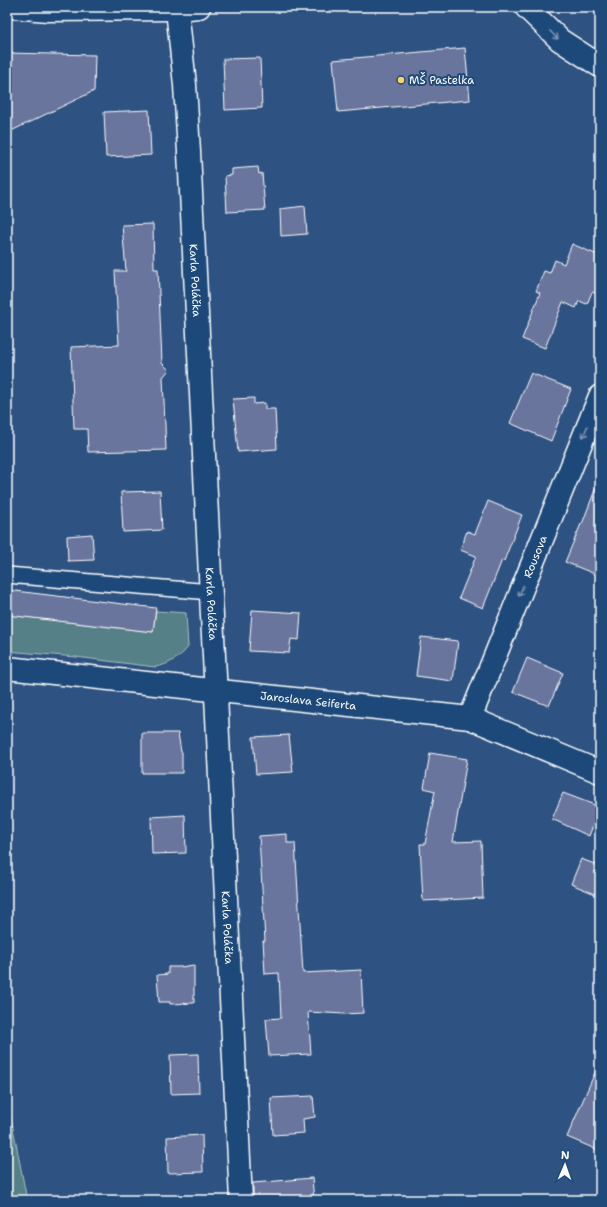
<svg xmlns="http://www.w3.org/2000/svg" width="607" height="1207" font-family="'Shantell Sans',sans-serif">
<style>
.green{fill:#578087;stroke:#abc0c3}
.building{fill:#6a749e;stroke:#fff}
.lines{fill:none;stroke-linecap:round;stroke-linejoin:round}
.lane-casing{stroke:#fff;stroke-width:18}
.street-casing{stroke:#fff;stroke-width:25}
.lane{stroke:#1f4a7a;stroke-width:15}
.street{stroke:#1f4a7a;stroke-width:22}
.oneway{stroke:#7992af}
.poi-dot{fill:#ffd166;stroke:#1f4a7a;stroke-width:1.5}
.labels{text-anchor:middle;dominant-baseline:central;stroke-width:4;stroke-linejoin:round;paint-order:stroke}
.poi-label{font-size:11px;fill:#fff;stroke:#1f4a7a;text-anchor:start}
.street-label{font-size:11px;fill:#fff;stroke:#1f4a7a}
</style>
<rect width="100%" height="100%" fill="#2e5281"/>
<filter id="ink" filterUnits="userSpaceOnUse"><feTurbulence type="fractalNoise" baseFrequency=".025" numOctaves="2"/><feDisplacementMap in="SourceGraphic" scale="8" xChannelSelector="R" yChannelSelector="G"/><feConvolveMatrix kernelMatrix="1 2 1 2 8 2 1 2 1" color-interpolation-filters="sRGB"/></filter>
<g filter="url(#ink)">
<g class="green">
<path d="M156,611L186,613L188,647C180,658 168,665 155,667L76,657L7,651V615L153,632Z"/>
<polygon points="7,1097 27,1200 7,1200"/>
</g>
<g class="building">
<polygon points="465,48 470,100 338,112 333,60"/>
<polygon points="7,53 95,55 94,91 7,133"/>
<polygon points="260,58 262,108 225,110 223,59"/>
<polygon points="149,110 151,155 106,157 104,112"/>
<polygon points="258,167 259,174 262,173 265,210 227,212 225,176 232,175 232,169"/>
<polygon points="305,206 307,234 281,236 280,209"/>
<polygon points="153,224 154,269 158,269 162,363 169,370 163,377 166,450 88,452 87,429 74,429 71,347 119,345 115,271 126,271 122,225"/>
<polygon points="572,244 600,256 600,295 592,292 587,304 579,301 576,308 563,302 545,348 522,339 540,293 536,291 544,271 550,273 555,260 564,264"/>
<polygon points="531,373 571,389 551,441 510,423"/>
<polygon points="254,398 254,404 265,403 265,409 275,409 277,449 238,452 233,399"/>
<polygon points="598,482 600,483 600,576 565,562 581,524 582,524"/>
<polygon points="160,491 162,530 123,532 121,492"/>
<polygon points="488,501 522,515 504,561 502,560 483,608 459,598 476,556 460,550 467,531 475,534"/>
<polygon points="92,534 94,560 68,561 67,536"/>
<polygon points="7,590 156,608 153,632 7,615"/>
<polygon points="252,610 301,613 299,640 291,639 289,653 249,651"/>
<polygon points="421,637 458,641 453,681 416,676"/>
<polygon points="527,658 563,673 549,706 513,692"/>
<polygon points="142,733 178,733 181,752 182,752 182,773 142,773"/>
<polygon points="289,735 293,772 256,774 253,737"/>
<polygon points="430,753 467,759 453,842 481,841 483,898 423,901 420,844 425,844 435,791 424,788"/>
<polygon points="563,793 600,807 589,836 552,819"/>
<polygon points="185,815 186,853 152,854 151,817"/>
<polygon points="287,834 287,843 295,843 303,973 361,970 363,1013 344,1014 308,1012 311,1054 269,1056 266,1019 281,1018 279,973 265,974 263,941 265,941 259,836"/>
<polygon points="581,859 600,866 600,896 571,884"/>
<polygon points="194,965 194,1003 170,1004 170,1002 159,1002 157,975 168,974 168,967 181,967"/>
<polygon points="198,1054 199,1093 171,1094 170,1055"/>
<polygon points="600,1061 600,1151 567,1137"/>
<polygon points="313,1096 315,1117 303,1119 304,1133 273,1135 271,1098"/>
<polygon points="202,1135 203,1172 168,1173 167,1137"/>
<polygon points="312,1178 314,1200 253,1200 253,1183"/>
</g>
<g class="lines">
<defs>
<polyline id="lane" points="7,575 211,592"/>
<g id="street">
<polyline points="12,7 48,10 177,9 199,7"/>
<polyline points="526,7 560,40 600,66"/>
<path id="s1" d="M177,9L185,85L189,152L241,1200"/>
<path id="s2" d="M7,668L470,718L600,772"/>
<path id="s3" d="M470,718L600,396"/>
</g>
</defs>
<use href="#lane" class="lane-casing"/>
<use href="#street" class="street-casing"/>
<use href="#lane" class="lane"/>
<use href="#street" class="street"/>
</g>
<defs><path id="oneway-shaft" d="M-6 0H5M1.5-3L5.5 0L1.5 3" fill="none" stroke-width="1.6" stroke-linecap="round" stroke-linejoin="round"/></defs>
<g class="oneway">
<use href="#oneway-shaft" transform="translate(554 35) rotate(45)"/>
<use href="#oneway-shaft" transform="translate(585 432) rotate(112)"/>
<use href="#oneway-shaft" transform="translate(521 591) rotate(112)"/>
</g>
</g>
<circle class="poi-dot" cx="401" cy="80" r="4"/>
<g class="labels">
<g class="poi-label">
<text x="409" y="80">MŠ Pastelka</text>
</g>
<g class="street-label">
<text stroke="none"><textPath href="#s1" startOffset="272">Karla Poláčka</textPath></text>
<text stroke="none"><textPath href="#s3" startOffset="174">Rousova</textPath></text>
<text stroke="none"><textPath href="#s1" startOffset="596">Karla Poláčka</textPath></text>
<text stroke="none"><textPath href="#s2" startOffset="303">Jaroslava Seiferta</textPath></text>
<text stroke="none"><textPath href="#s1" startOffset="920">Karla Poláčka</textPath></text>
</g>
</g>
<rect width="607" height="1207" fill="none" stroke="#1f4a7a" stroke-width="24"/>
<rect x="12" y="12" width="583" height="1183" fill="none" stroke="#fff" stroke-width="1.5" filter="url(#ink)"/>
<g transform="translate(565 1165) rotate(2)" stroke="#1f4a7a" stroke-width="3" paint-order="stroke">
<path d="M0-3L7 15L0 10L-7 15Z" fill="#ffffff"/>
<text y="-6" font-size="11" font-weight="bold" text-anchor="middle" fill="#ffffff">N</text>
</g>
</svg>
